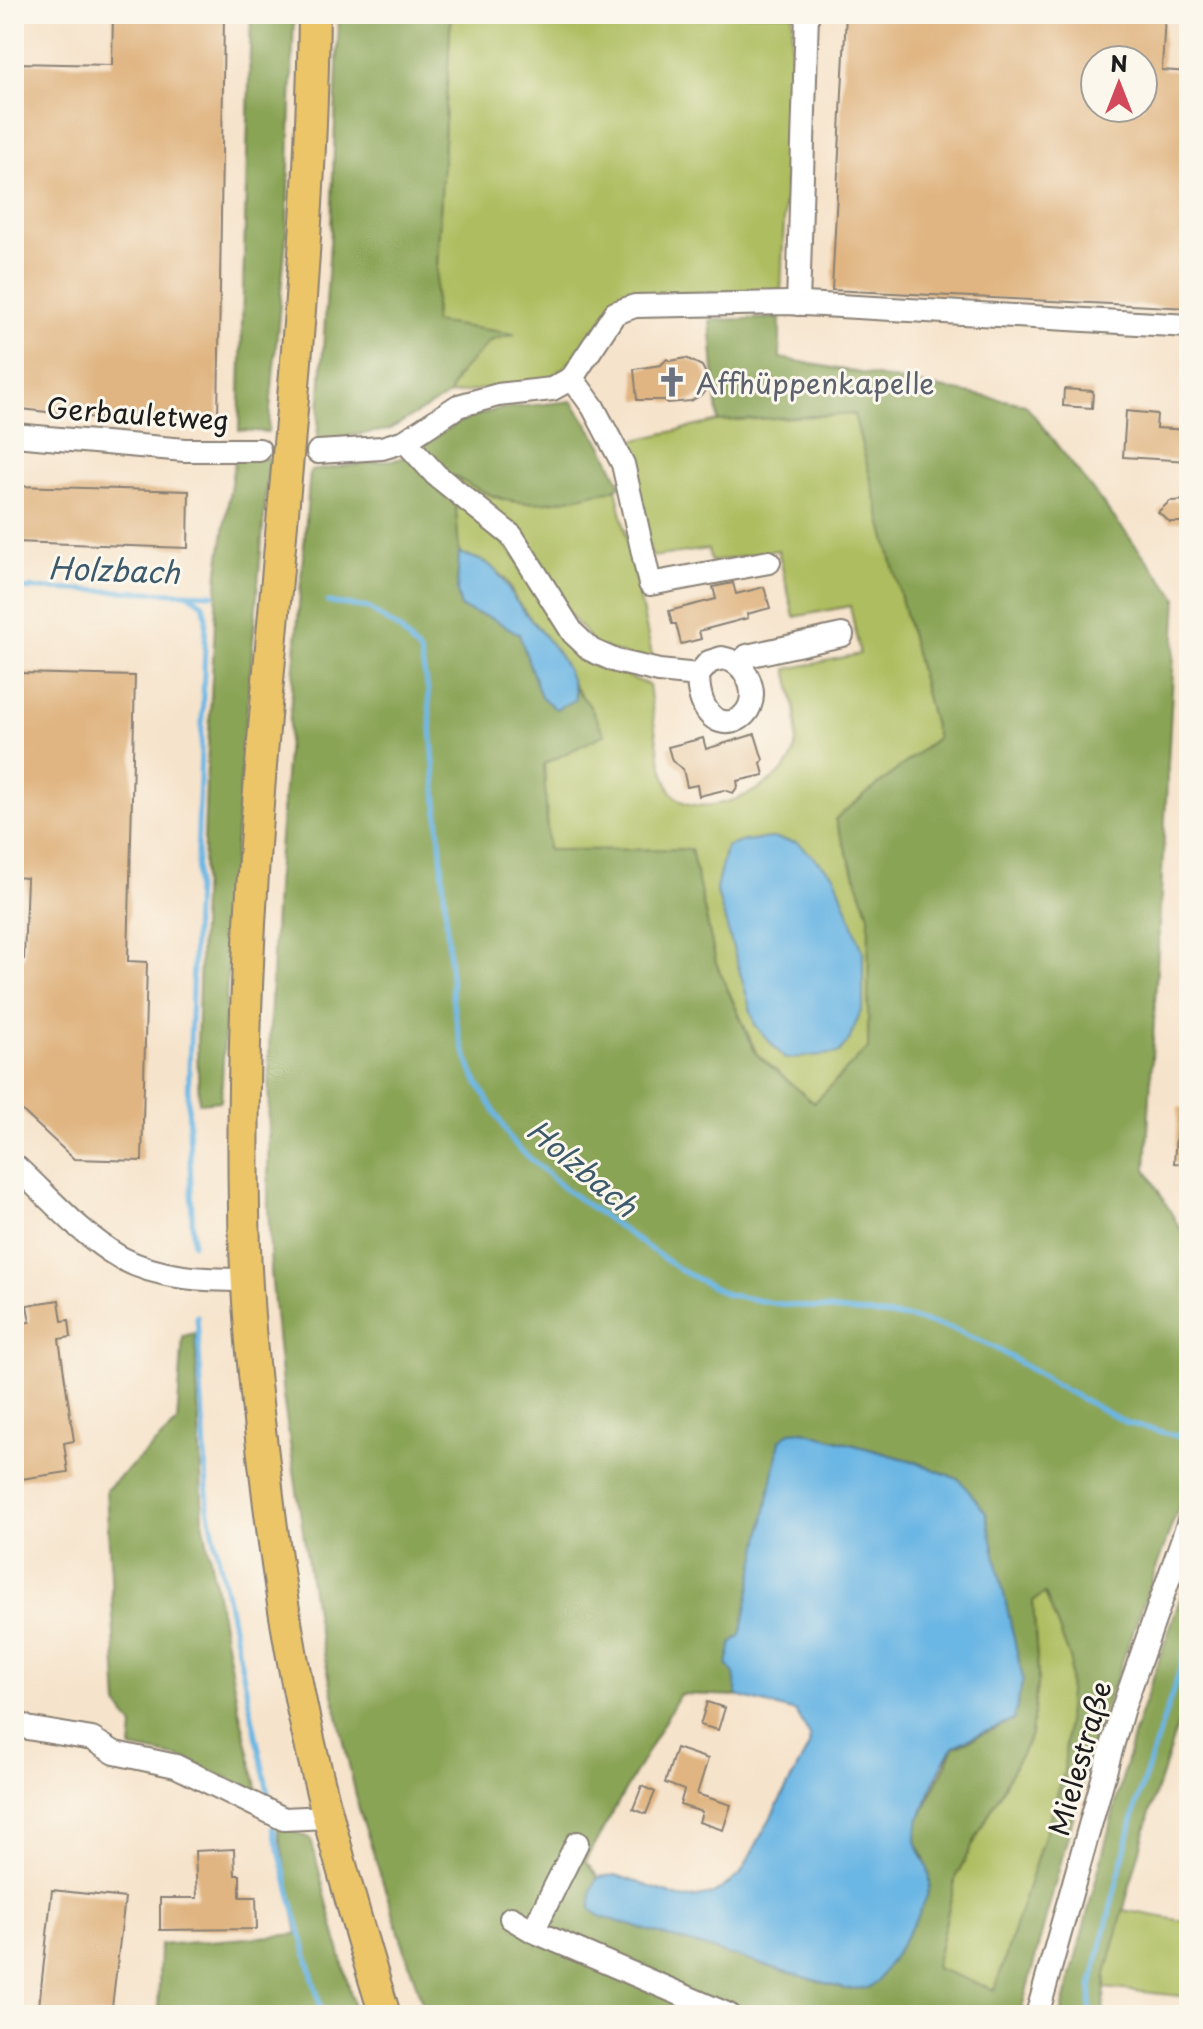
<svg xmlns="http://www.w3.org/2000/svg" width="1203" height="2029" viewBox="0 0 1203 2029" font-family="'Playpen Sans',sans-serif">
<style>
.green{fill:#adbd5f;stroke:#646c3e;stroke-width:2}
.forest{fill:#8aa456;stroke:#536039;stroke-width:2;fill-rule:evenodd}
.water{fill:#6bb6e4;stroke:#446980;stroke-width:2}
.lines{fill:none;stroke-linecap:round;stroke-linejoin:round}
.stream{stroke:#6bb6e4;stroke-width:5}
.building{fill:#e0b582;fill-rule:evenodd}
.minor-casing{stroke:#898074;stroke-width:26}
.major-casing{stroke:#898074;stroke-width:34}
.minor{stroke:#fff;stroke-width:22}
.major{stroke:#edc569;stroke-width:30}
.labels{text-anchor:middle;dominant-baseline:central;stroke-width:6;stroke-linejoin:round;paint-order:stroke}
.worship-label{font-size:28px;fill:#5b616d;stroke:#fbf7ec;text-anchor:start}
.street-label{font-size:28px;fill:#1c1c1c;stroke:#fbf7ec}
.water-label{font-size:30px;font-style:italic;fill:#3c5a6c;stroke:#fbf7ec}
</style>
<rect width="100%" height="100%" fill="#fbf7ec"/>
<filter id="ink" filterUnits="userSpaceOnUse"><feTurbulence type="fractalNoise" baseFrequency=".0125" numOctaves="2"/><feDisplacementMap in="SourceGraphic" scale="16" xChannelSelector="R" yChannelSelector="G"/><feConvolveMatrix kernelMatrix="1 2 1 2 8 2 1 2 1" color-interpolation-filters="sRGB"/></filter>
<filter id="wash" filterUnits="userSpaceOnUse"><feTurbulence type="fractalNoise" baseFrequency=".006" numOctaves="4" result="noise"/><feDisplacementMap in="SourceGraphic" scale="32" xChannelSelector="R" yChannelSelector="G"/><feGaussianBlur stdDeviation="1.8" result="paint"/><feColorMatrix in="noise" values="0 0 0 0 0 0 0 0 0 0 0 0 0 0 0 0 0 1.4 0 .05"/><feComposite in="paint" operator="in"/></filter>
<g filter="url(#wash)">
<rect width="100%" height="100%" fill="#f6e3cb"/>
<path class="green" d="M 451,14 L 793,14 L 781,290 L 633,296 L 566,366 L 550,378 L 449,395 C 457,375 473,349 493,340 C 499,337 506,336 512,335 L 434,323 Z
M 854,414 L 937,738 L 835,819 L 869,915 L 868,1049 L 814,1103 L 757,1054 L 716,963 L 691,850 L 548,850 L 544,764 L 604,734 L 589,705 L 575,688 L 557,652 L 516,600 L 506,580 L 486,562 L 459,553 L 455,498 L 482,517 L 607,668 L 649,685 C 653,712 658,765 670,789 C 690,829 782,788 793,755 C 802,727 793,697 787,669 L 860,654 L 850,606 L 794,617 L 778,550 L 711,562 L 708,549 L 652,557 L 622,443 L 718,421 Z
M 454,476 C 506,507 520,507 579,495 C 591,493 605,493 616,488 L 654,664 L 596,646 Z
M 1045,1593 L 1071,1661 L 1064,1773 L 995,1990 L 935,1969 L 956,1876 L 1031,1735 L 1038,1676 L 1033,1601 Z
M 1123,1910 L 1189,1922 L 1189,1997 L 1105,1988 L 1106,1974 Z"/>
<path class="forest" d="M 251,14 L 294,14 L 287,227 L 268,432 L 239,430 Z
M 339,14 L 451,14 L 434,322 L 515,334 L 491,340 L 456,377 L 449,395 L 388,430 L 317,441 L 331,228 Z
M 780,318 L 780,358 L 1025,404 L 1177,598 L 1146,1169 L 1189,1244 L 1189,1478 L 1093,1742 L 1020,2015 L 426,2015 L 359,1809 L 316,1619 L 283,1397 L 271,1272 L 268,1204 L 269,1048 L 276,887 L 310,471 L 399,459 L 466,418 L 499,409 L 572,401 L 603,447 L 621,485 L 610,491 C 597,492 586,496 573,498 C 525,509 496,501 454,476 L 459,553 L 457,591 L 461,608 L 491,618 L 519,634 L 541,697 L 575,700 L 575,688 L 589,705 L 605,734 L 544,764 L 548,850 L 691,849 L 716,963 L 756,1054 L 814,1103 L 868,1048 L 869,915 L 835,819 L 937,738 L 854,414 L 718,421 L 710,320 ZM 803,1431 L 916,1462 L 960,1480 L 1014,1720 L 954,1747 L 916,1826 L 916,1842 L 925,1859 L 845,1989 L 767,1965 L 592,1890 L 598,1877 L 585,1861 L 680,1694 L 737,1696 L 732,1643 L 741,1635 L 761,1544 ZM 1045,1593 L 1071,1661 L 1064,1773 L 995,1990 L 935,1968 L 956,1876 L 1031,1735 L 1038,1676 L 1033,1601 Z
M 235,457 L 269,458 L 232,883 L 221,1101 L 199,1103 L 197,1045 L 206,784 L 218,570 Z
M 195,1333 L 203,1520 L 237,1701 L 258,1791 L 180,1758 L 131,1748 L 133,1727 L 118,1705 L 106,1490 L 177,1423 L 183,1336 Z
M 1189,1572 L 1189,1688 L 1151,1809 L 1106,1974 L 1103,2015 L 1061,2015 L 1134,1733 Z
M 277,1824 L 311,1839 L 356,2015 L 158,2015 L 160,1945 L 298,1934 Z"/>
<path class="water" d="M 459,553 C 468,556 480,559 488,564 C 505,577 507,589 518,604 C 540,633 574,662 575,700 L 556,709 L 541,697 L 519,634 L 491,618 L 461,608 L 457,591 Z
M 772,838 L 798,843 L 835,876 L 863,952 L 863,1005 L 850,1039 L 839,1053 L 785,1059 L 755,1025 L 716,889 L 726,847 L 744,841 Z
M 803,1431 L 916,1462 L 960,1480 L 986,1513 L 1023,1679 L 1014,1720 C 1002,1726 960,1740 953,1748 C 942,1761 915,1823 916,1839 C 918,1854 932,1868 930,1885 C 925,1912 892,1957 877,1982 L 868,1988 L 845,1989 L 602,1917 L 590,1909 L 592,1890 L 598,1877 L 616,1875 L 685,1899 L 713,1894 L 740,1875 L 809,1746 L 810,1736 L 796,1712 L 737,1696 L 734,1674 L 727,1664 L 732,1643 L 741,1635 L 780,1440 L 790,1432 Z"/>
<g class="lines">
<path class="stream" d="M 14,588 L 213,594
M 187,593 L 203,604 L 206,617 L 188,1098 L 193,1244
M 328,602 L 368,608 L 400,630 L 420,653 L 428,690 L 453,1003 L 460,1039 L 473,1075 L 513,1143 L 562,1187 L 680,1270 L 726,1294 L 772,1303 L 910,1318 L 953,1329 L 997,1349 L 1061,1388 L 1127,1423 L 1189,1439
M 197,1316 L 208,1507 L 268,1792
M 273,1828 L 321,2009 L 314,2015
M 1090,2015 L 1091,1987 L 1136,1805 L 1189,1641"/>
</g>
<g id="blocks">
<path class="building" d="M 113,14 L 224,14 L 218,420 L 104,419 L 14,408 L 14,63 L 112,65 Z
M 846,14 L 1165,14 L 1162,70 L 1189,72 L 1189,308 L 832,290 ZM 1095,60 L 1143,60 L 1143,108 L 1095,108 Z
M 686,358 L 702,366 L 708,378 L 704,393 L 691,401 L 668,403 L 664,400 L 637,400 L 634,369 L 661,365 L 667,359 L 670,361 Z
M 1064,389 L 1093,391 L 1092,408 L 1063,406 Z
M 1126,411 L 1157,414 L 1156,428 L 1189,430 L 1189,461 L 1123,457 Z
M 15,486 L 189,491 L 188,548 L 14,542 Z
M 1189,500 L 1189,522 L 1170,522 L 1158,512 L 1170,501 Z
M 733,583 L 736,594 L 764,587 L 770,608 L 747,614 L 748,618 L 699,631 L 701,639 L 681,644 L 676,624 L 672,624 L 669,611 L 716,599 L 713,587 Z
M 19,673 L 135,676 L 128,961 L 147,962 L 142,1161 L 74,1159 L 14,1103 L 14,958 L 24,959 L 27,878 L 14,877 L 14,723 L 19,723 Z
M 755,734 L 763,760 L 761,763 L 764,775 L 737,781 L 738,786 L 733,793 L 724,790 L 699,796 L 697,785 L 687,787 L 683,769 L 672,761 L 668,747 L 703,738 L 706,749 Z
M 1178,1107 L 1189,1107 L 1189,1164 L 1174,1163 Z
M 59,1300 L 62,1321 L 69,1320 L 71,1337 L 59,1339 L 74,1441 L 64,1443 L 68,1472 L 14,1480 L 14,1324 L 30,1322 L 27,1305 Z
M 707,1702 L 725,1708 L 718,1730 L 700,1725 Z
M 676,1748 L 708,1759 L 697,1794 L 731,1805 L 723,1830 L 699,1822 L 702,1812 L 680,1805 L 684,1790 L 665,1783 Z
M 642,1786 L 655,1792 L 646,1814 L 633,1809 Z
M 234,1849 L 235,1875 L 240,1875 L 240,1897 L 256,1897 L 257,1929 L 160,1930 L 160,1898 L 197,1898 L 195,1851 Z
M 52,1890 L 125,1898 L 111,2015 L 38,2015 Z"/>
</g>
</g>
<g filter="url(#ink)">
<use href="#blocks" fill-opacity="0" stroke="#898074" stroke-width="2"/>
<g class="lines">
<g class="minor-casing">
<path id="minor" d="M 798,304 L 807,14
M 572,378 L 593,407 L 623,464 L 650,584 L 769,562
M 14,435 L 185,450 L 259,450
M 405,441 L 436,475 L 512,536 L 573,633 L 591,650 L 616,661 L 659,671 L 698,675
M 318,452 L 382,448 L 405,441 L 458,406 L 498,395 L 552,389 L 572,378 L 615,313 L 635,306 L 787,303 L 1189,326
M 722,658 C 734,660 741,665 747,676 C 771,723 699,751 698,675 L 709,662 Z
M 739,665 L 747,656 L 842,635
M 14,1165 C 48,1196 81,1235 121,1258 C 160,1279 205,1280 247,1280
M 14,1720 L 27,1728 L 92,1739 L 115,1753 L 176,1766 L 284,1819 L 327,1817
M 511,1918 L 533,1931 L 729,2015
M 533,1931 L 577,1843
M 1037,2015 L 1122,1711 L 1189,1521"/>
</g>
<g class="major-casing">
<path id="major" d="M 314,14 C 309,413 236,809 244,1208 C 245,1296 254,1384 265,1471 C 275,1559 288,1645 307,1731 C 329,1827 356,1921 385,2015"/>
</g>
<use href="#minor" class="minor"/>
<use href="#major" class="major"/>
</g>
</g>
<defs>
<g id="church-bare" transform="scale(2.4)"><path d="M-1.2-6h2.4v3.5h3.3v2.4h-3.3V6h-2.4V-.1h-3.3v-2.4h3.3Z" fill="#6b7280" stroke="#fbf7ec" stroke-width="2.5" paint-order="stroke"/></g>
</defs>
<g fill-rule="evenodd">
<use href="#church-bare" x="672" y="382"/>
</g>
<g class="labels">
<g class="worship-label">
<text x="696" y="382">Affhüppenkapelle</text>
</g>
<g class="street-label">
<text transform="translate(138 413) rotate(4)">Gerbauletweg</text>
<text transform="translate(1079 1758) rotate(-74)">Mielestraße</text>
</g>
<g class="water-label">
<text transform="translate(114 569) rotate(2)">Holzbach</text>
<text transform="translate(583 1167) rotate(40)">Holzbach</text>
</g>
</g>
<rect width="1203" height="2029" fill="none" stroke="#fbf7ec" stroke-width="48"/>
<g transform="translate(1119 84)"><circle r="38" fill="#fbf7ec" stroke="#a29f99" stroke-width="2"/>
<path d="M0-6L14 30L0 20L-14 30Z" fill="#d1495b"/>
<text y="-12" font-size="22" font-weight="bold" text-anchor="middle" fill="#1c1c1c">N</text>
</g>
</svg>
